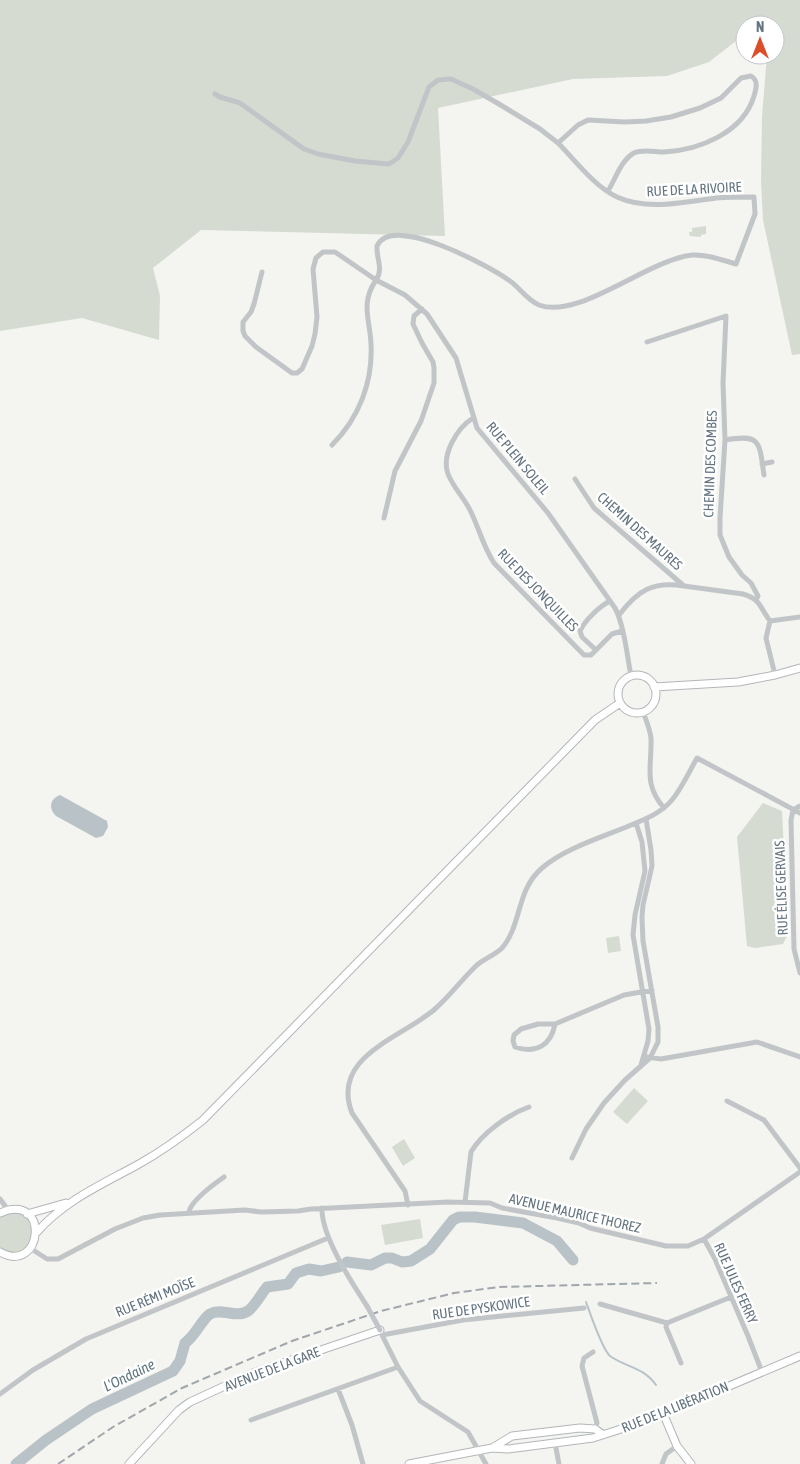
<svg xmlns="http://www.w3.org/2000/svg" width="800" height="1464" viewBox="0 0 800 1464" font-family="'Asap Condensed',sans-serif">
<style>
.green{fill:#d5dbd1}
.water{fill:#b9c3c7}
.lines{fill:none;stroke-linecap:round;stroke-linejoin:round}
.stream{stroke:#b9c3c7;stroke-width:2}
.river{stroke:#b9c3c7;stroke-width:11}
.secondary-casing{stroke:#b2b7ba;stroke-width:9}
.street{stroke:#c2c5c8;stroke-width:5}
.secondary{stroke:#fff;stroke-width:7}
.rail{stroke:#a0a6ab;stroke-width:2;stroke-dasharray:8 4;stroke-linecap:butt}
.street-bridge{stroke:#c2c5c8;stroke-width:5}
.labels{text-anchor:middle;dominant-baseline:central;stroke-width:5;stroke-linejoin:round;paint-order:stroke}
.street-label{font-size:14px;fill:#647480;stroke:#fff}
.water-label{font-size:15px;font-style:italic;fill:#60767d;stroke:#fff}
</style>
<rect width="100%" height="100%" fill="#f4f4f0"/>
<path class="green" d="M 0,0 L 800,0 L 800,354 L 792,355 L 763,220 L 761,181 L 762,117 L 767,55 L 775,55 L 775,25 L 745,25 L 745,34 L 709,62 L 667,76 L 573,79 L 438,108 L 445,236 L 201,230 L 153,268 L 160,296 L 159,340 L 82,318 L 0,331 Z
M 706,226 L 706,234 L 701,235 L 701,237 L 690,236 L 689,232 L 692,232 L 692,228 Z
M 763,803 L 782,811 L 788,934 L 783,944 L 755,948 L 747,946 L 737,837 Z
M 619,936 L 621,951 L 608,953 L 606,938 Z
M 634,1088 L 648,1101 L 627,1124 L 613,1112 Z
M 404,1139 L 415,1158 L 403,1166 L 392,1147 Z
M 13,1212 C 49,1217 29,1267 0,1248 L 0,1217 Z
M 420,1219 L 423,1238 L 385,1245 L 381,1225 Z"/>
<path class="water" d="M 60,795 L 107,821 L 108,827 L 103,836 L 96,838 L 56,816 C 48,808 50,799 60,795 Z"/>
<g class="lines">
<path class="stream" d="M 586,1302 C 590,1313 602,1349 610,1356 C 625,1367 644,1367 656,1385"/>
<path class="river" d="M 347,1262 L 371,1265 L 385,1258 L 392,1258 L 402,1262 L 411,1261 L 430,1249 L 453,1220 L 459,1217 L 475,1217 L 523,1223 L 557,1241 L 573,1260
M 16,1464 L 46,1440 L 92,1409 L 173,1371 L 180,1361 L 185,1343 C 196,1335 202,1319 210,1314 C 222,1307 235,1319 248,1311 C 255,1306 261,1294 267,1287 L 288,1284 L 296,1273 L 309,1269 L 321,1271 L 339,1267"/>
<g class="secondary-casing">
<path id="secondary" d="M618 694a19 19 0 1 1 38 0a19 19 0 1 1-38 0Z
M 654,687 L 738,682 L 775,675 L 800,668
M 0,1213 C 51,1191 43,1276 0,1252
M 27,1214 L 66,1203
M 37,1232 C 65,1200 103,1184 139,1164 C 162,1151 183,1136 203,1120 L 595,720 L 620,703
M 663,1413 L 677,1446 L 691,1464
M 492,1448 L 512,1436 L 580,1428 L 595,1429 L 602,1434
M 129,1464 L 179,1410 L 190,1402 L 253,1373 L 380,1330
M 409,1464 L 492,1448 L 508,1449 L 593,1438 L 649,1420 L 800,1356"/>
</g>
<path class="street" d="M 215,94 L 220,97 L 240,103 L 304,149 L 318,154 L 355,161 L 389,164 L 398,158 L 408,142 L 429,87 L 438,80 L 451,79 L 473,89 L 499,104 L 540,129 L 558,143
M 608,191 C 615,180 621,160 634,153 C 642,149 655,152 664,152 C 699,150 743,133 754,96 C 756,89 759,81 751,76 L 741,78 L 721,98 L 700,108 L 671,117 L 646,121 L 625,122 L 588,120 L 578,125 L 558,143 C 576,161 594,186 617,197 C 648,211 684,202 716,198 C 729,197 741,197 754,197 L 755,214 L 736,264 C 722,260 707,254 692,255 C 647,260 579,320 539,305 C 527,300 520,288 510,281 C 489,266 392,213 377,246 C 376,259 384,268 376,280 L 405,295 L 427,314 L 456,358 L 477,428 L 548,513 L 615,608 C 624,625 627,655 631,676
M 262,272 L 254,304 L 251,312 L 243,322 L 243,331 L 245,336 L 256,347 L 292,373 L 297,373 L 302,369 L 312,346 L 315,334 L 317,317 L 313,269 L 316,258 L 323,252 L 335,252 L 376,280 C 360,304 370,319 371,344 C 373,382 359,418 332,445
M 647,342 L 726,316 L 723,383 L 725,440 L 720,518 L 720,535 L 729,557 L 742,575 L 751,583 L 758,596 L 756,600
M 473,418 C 457,428 441,455 448,474 C 453,487 464,498 470,510 C 479,528 483,546 494,563 L 584,655 L 591,655 L 612,634 L 622,631
M 725,440 C 761,434 759,441 764,475
M 762,464 L 772,462
M 575,479 L 594,508 L 684,586 L 743,594 C 761,599 760,608 770,621 L 766,638 L 775,675
M 384,518 L 395,471 L 421,421 L 434,383 L 434,368 L 433,362 L 422,343 L 413,324 L 414,316 L 422,309
M 619,615 C 638,590 653,581 684,586
M 770,621 L 800,617
M 596,650 L 582,637 L 580,631 C 585,620 600,606 610,601
M 643,712 C 646,720 650,729 651,738 C 652,767 643,784 664,808
M 800,806 L 793,810 L 791,820 L 794,949 L 800,973
M 636,823 L 642,842 L 645,871 L 635,915 L 633,935 L 649,1029 L 648,1041 L 641,1065
M 555,1024 C 551,1046 535,1054 515,1047 L 513,1041 L 514,1035 L 521,1029 L 538,1024 L 555,1024 L 624,995 L 652,990
M 647,1057 L 661,1059 L 757,1042 L 800,1057
M 727,1101 L 764,1120 L 800,1168
M 572,1158 L 586,1129 L 604,1103 L 625,1080 L 650,1058 L 658,1042 L 658,1027 L 643,941 L 642,917 L 643,905 L 652,866 L 651,850 L 646,819
M 0,1199 L 8,1210
M 465,1202 L 471,1152 C 482,1133 509,1114 529,1107
M 408,1205 L 405,1191 L 352,1113 C 330,1056 402,1038 435,1009 C 450,996 462,979 477,965 C 484,959 495,955 502,948 C 522,925 516,890 542,868 C 565,848 603,837 631,825 C 646,819 661,813 672,800 C 682,788 689,772 697,758 L 800,813
M 322,1208 C 321,1236 352,1283 367,1306
M 189,1212 C 191,1200 214,1184 224,1177
M 704,1239 L 715,1259 L 748,1336 L 762,1372
M 30,1248 L 47,1259 L 58,1259 L 115,1229 L 143,1218 L 160,1215 L 245,1210 L 261,1212 L 298,1211 L 311,1209 L 448,1202 L 490,1203 L 502,1208 L 557,1218 L 579,1223 L 590,1228 L 666,1246 L 688,1246 L 704,1239 L 800,1172
M 600,1304 L 667,1323 L 731,1297
M 667,1323 L 666,1327 L 681,1363
M 381,1333 L 398,1367 L 420,1401 L 468,1432 L 486,1464
M 382,1335 L 463,1320 L 584,1308
M 593,1352 L 584,1358 L 582,1366 L 597,1423 L 595,1429
M 338,1389 L 352,1425 L 363,1464
M 0,1394 L 33,1370 L 86,1339 L 328,1238
M 251,1420 L 398,1367
M 555,1443 L 559,1464
M 662,1464 L 666,1454 L 677,1446"/>
<use href="#secondary" class="secondary"/>
<path class="rail" d="M 58,1464 L 113,1427 L 182,1388 L 292,1341 L 381,1311 L 454,1293 L 499,1287 L 657,1283"/>
<path class="street-bridge" d="M 367,1306 L 380,1330"/>
</g>
<g class="labels">
<g class="street-label">
<text transform="translate(694 189) rotate(-3)">RUE DE LA RIVOIRE</text>
<text transform="translate(518 458) rotate(50)">RUE PLEIN SOLEIL</text>
<text transform="translate(710 464) rotate(-88)">CHEMIN DES COMBES</text>
<text transform="translate(640 531) rotate(42)">CHEMIN DES MAURES</text>
<text transform="translate(538 590) rotate(46)">RUE DES JONQUILLES</text>
<text transform="translate(781 888) rotate(-92)">RUE ÉLISE GERVAIS</text>
<text transform="translate(575 1213) rotate(13)">AVENUE MAURICE THOREZ</text>
<text transform="translate(736 1283) rotate(66)">RUE JULES FERRY</text>
<text transform="translate(155 1297) rotate(-22)">RUE RÉMI MOÏSE</text>
<text transform="translate(481 1308) rotate(-8)">RUE DE PYSKOWICE</text>
<text transform="translate(272 1369) rotate(-21)">AVENUE DE LA GARE</text>
<text transform="translate(675 1407) rotate(-22)">RUE DE LA LIBÉRATION</text>
</g>
<g class="water-label">
<text transform="translate(129 1375) rotate(-26)">L'Ondaine</text>
</g>
</g>
<g transform="translate(760 40)"><circle r="24" fill="#ffffff" stroke="#c1c7cc"/>
<path d="M0-4L9 19L0 12L-9 19Z" fill="#da4f2a"/>
<text y="-8" font-size="14" font-weight="bold" text-anchor="middle" fill="#647480">N</text>
</g>
</svg>
